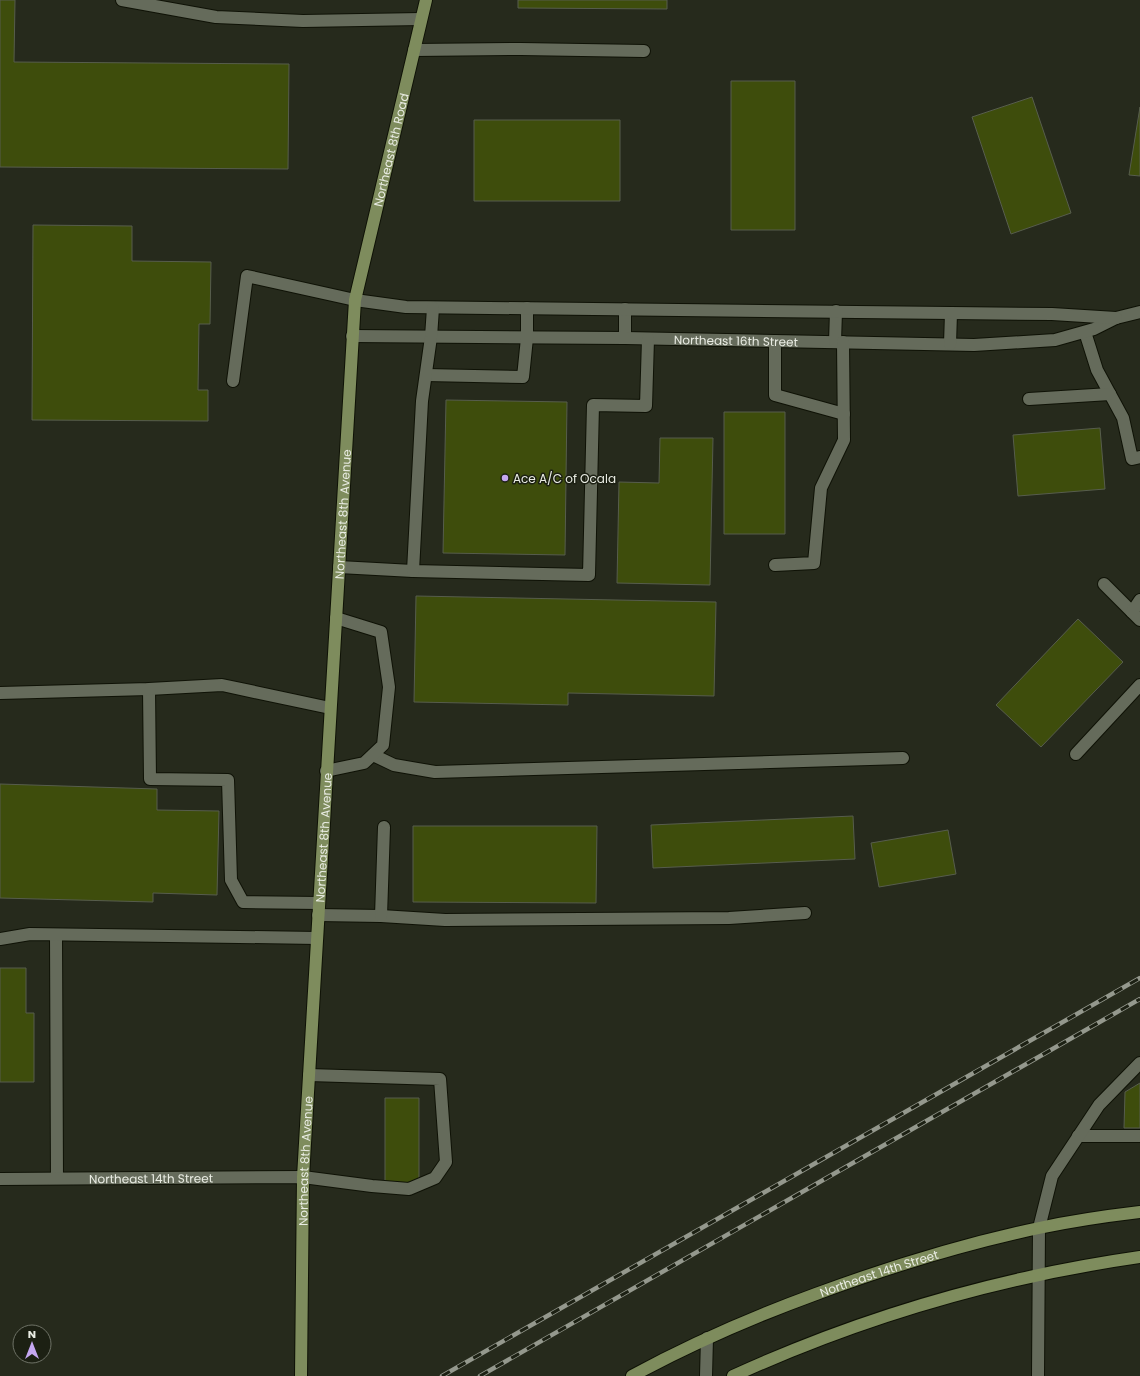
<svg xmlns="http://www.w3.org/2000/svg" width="1140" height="1376" viewBox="0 0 1140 1376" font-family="Poppins,sans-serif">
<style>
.building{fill:#3e4d0c;stroke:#575d4d}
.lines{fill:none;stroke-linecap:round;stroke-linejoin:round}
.minor-casing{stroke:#0f1206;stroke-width:14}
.major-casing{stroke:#0f1206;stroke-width:14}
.minor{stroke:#656b5b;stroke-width:12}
.major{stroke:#7e8c5d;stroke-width:12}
.rail-casing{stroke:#94988d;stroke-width:4.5}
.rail{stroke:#1c2013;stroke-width:3;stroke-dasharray:9;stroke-linecap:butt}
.poi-dot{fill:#c5a7f1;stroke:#1c2013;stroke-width:1.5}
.labels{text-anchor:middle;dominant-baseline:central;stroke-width:3;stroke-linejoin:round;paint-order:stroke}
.street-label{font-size:12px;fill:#e9ece3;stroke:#1c2013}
.poi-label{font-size:12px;fill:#e9ece3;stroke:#1c2013;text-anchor:start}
</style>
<rect width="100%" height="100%" fill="#262a1c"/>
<path class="building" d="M 0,0 L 15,0 L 14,62 L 289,64 L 288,169 L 0,167 Z
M 518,0 L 667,0 L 667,9 L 518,8 Z
M 731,81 L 795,81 L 795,230 L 731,230 Z
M 1032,97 L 1071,213 L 1011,234 L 972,117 Z
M 1140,107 L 1140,176 L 1129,175 Z
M 474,120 L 620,120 L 620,201 L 474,201 Z
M 33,225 L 132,226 L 132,261 L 211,262 L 210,324 L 199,324 L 198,390 L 208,390 L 208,421 L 32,420 Z
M 446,400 L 567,402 L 565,555 L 443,553 Z
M 724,412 L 785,412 L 785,534 L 724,534 Z
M 1100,428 L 1105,489 L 1018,496 L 1013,435 Z
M 660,438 L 713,438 L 710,585 L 617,583 L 619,482 L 659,483 Z
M 416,596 L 716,602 L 714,696 L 568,693 L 568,705 L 414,702 Z
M 1078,619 L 1123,662 L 1041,747 L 996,705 Z
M 0,784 L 157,789 L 157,810 L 219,811 L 217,895 L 153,893 L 153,902 L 0,898 Z
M 853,816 L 855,859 L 653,868 L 651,825 Z
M 413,826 L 597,826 L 596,903 L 413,902 Z
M 948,830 L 956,874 L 879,887 L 871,843 Z
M 0,968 L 26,968 L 26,1013 L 34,1013 L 34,1082 L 0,1082 Z
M 1140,1083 L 1140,1128 L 1124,1128 L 1125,1092 Z
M 385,1098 L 419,1098 L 419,1184 L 385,1184 Z"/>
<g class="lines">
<g class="minor-casing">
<g id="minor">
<path d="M 122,0 L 216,17 L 303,21 L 421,19"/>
<path d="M 414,50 L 521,49 L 644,51"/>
<path d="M 625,309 L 625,338"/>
<path d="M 1085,332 L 1097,370 L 1123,418 L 1132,459 L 1140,457"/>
<path id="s1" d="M 352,336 L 625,338 L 974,345 L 1055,340 L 1094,329 L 1116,318 L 1140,312"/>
<path d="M 775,341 L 775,395 L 844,414"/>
<path d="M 835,342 L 836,311"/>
<path d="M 950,344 L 951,313"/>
<path d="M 426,375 L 523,377 L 527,338 L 527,308"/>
<path d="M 233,381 L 247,276 L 355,300 L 406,307 L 951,313 L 1052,314 L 1116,318"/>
<path d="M 1029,399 L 1110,394"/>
<path d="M 775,565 L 814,563 L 821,488 L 844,440 L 843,342"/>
<path d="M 339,567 L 413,571 L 589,575 L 593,405 L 646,406 L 648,339"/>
<path d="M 413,571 L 422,401 L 431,337 L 433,308"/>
<path d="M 1104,584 L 1132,612"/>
<path d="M 1140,600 L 1132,612 L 1140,620"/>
<path d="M 149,689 L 150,779 L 228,780 L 231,880 L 243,902 L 319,903"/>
<path d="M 0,693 L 149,689 L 222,685 L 330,708"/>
<path d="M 1076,754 L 1140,685"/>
<path d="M 373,755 L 394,765 L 435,772 L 903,758"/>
<path d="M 326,771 L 364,763 L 383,745 L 389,687 L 381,632 L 336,618"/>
<path d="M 318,915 L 381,916 L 445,920 L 729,918 L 805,913"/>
<path d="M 381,916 L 384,827"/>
<path d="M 56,935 L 57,1178"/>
<path d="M 0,939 L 30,934 L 317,938"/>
<path d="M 1078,1136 L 1140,1136"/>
<path id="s2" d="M 0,1179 L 303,1177 L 372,1186 L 409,1189 L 435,1178 L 446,1162 L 440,1079 L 309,1075"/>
<path d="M 706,1376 L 707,1338"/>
<path d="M 1038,1376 L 1039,1228 L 1052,1176 L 1099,1105 L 1140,1063"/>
</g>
</g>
<g class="major-casing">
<g id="major">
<path id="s3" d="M 301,1376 L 303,1177 L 355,300 L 426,0"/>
<path id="s4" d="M 632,1376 C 691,1344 753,1317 816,1294 C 889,1267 963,1244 1039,1228 C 1072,1221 1106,1216 1140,1212"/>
<path d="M 733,1376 C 862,1317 1000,1277 1140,1257"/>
</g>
</g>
<use href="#minor" class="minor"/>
<use href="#major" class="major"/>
<g class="rail-casing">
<path id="rail" d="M 442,1376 L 1140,978
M 480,1376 L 1140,999"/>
</g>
<use href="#rail" class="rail"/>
</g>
<circle class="poi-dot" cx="505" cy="478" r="4"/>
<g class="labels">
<g class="street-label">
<text stroke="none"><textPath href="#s3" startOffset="1232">Northeast 8th Road</textPath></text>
<text stroke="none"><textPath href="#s1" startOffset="384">Northeast 16th Street</textPath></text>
<text stroke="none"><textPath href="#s3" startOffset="863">Northeast 8th Avenue</textPath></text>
<text stroke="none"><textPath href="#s3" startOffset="539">Northeast 8th Avenue</textPath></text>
<text stroke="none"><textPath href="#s3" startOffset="215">Northeast 8th Avenue</textPath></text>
<text stroke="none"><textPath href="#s2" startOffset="151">Northeast 14th Street</textPath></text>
<text stroke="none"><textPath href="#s4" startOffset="268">Northeast 14th Street</textPath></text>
</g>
<g class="poi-label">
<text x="513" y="478">Ace A/C of Ocala</text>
</g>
</g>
<g transform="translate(32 1344)"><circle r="19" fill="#1c2013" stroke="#6e7266"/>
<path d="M0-3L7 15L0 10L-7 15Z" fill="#c5a7f1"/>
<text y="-6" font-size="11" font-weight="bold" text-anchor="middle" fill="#e9ece3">N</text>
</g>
</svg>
